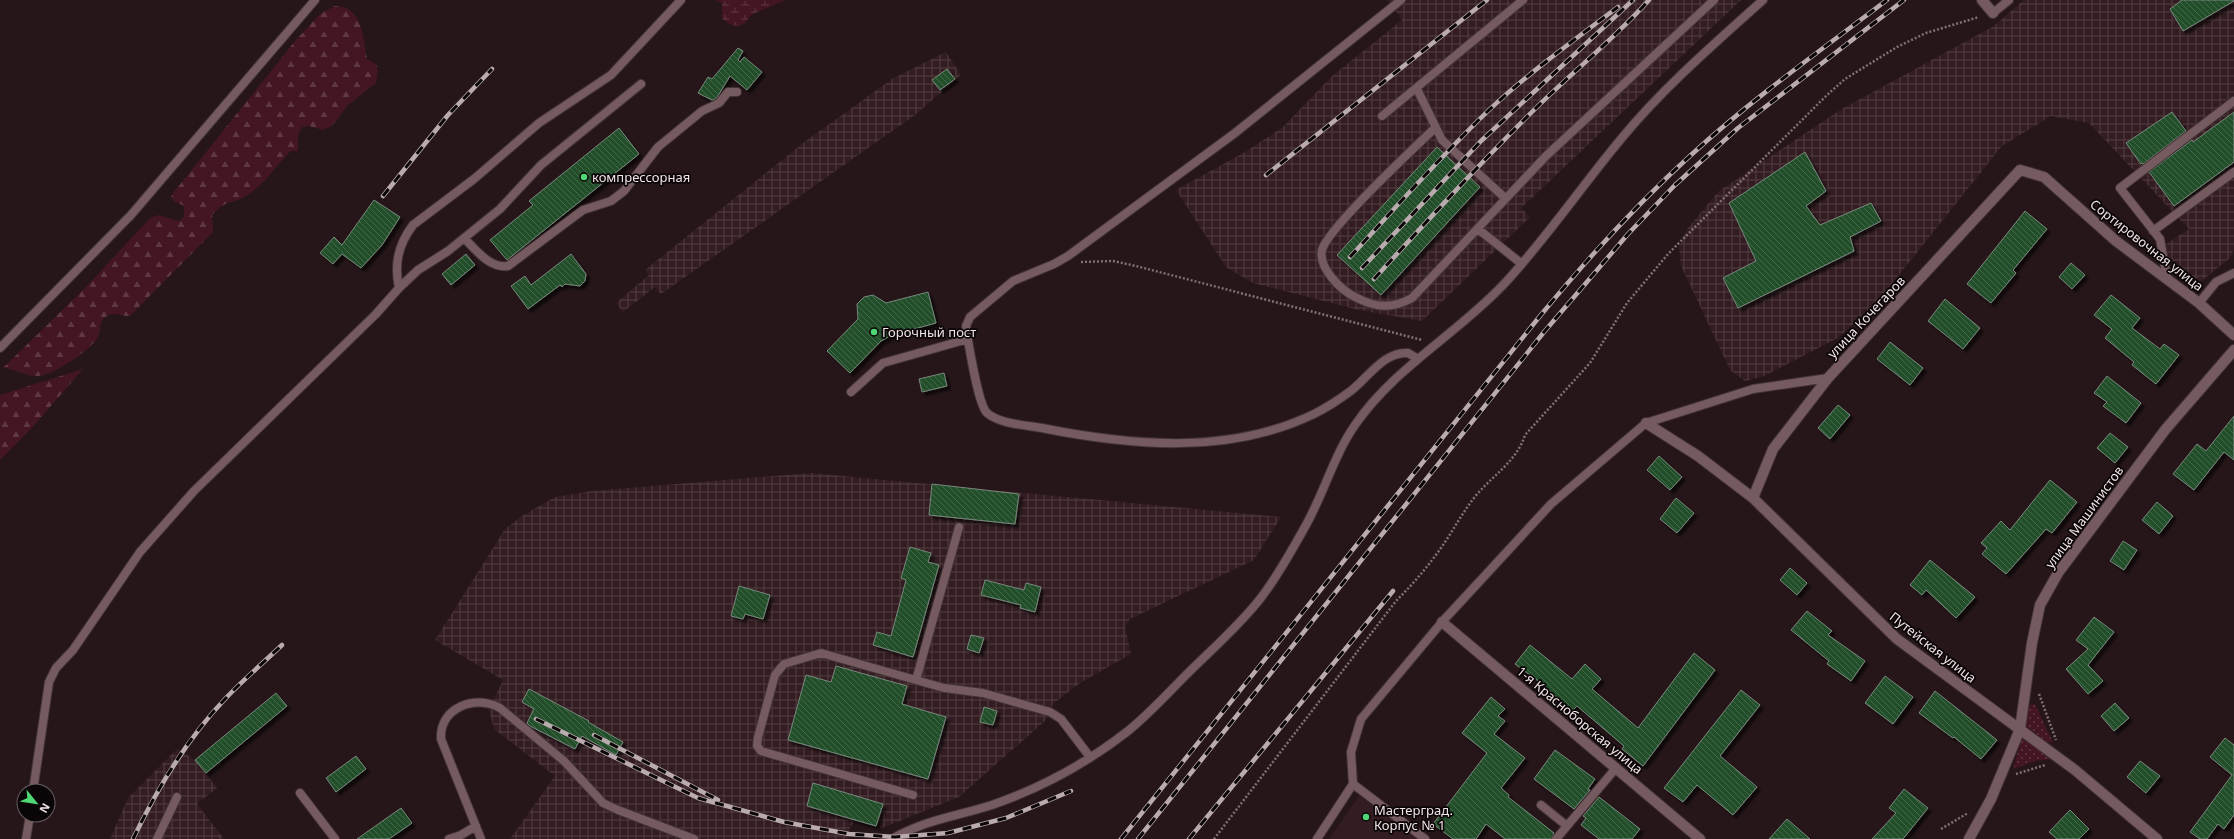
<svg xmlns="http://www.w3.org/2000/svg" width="2234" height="839" viewBox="0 0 2234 839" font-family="'Noto Sans',sans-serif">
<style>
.built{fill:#341d22}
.industrial{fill:url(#industrial-grid)}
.forest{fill:url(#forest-firs)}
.wetland{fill:url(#wetland-marsh)}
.park{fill:url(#park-dots)}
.building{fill:url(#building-back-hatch);stroke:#78887b;filter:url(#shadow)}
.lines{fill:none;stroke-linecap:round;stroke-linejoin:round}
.service-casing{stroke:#433336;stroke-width:10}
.minor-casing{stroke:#433336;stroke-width:12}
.path{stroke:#807174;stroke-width:2.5;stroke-dasharray:2 2;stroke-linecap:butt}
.service{stroke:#755b60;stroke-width:8}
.minor{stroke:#755b60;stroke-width:10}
.rail-casing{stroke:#b9abae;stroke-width:4.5}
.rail{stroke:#0a0506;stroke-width:3;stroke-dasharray:9;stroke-linecap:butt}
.poi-dot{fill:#4fd675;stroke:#0a0506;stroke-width:1.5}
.labels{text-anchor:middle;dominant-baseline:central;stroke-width:3.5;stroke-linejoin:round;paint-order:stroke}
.poi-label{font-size:13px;fill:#f2e5e7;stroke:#0a0506;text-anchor:start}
.street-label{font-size:13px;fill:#f2e5e7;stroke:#0a0506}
</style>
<defs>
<pattern id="industrial-grid" width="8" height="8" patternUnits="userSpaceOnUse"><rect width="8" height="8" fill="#341d22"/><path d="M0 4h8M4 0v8" fill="none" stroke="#523e42"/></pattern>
<pattern id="forest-firs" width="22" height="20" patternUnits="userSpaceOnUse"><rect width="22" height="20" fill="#431622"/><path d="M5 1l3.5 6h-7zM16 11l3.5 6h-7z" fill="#5f3842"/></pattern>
<pattern id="wetland-marsh" width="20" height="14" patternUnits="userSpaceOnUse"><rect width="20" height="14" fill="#431622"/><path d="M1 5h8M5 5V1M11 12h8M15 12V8" fill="none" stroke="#5f3842"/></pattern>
<pattern id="park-dots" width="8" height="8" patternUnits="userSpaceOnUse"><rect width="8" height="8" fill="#431622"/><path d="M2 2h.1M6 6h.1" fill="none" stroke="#5f3842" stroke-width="1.8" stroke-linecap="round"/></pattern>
<pattern id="building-back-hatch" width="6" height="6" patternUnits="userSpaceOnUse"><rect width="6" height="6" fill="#214f2c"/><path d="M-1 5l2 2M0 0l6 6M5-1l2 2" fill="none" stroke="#42684b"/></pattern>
<filter id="shadow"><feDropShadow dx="3.5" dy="3.5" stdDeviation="1" flood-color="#0009"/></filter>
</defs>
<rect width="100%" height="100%" fill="#261619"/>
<path class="built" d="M 1359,796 L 1417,839 L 1329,839 Z"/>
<path class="industrial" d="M 1388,0 L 1741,0 L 1521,208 L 1530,217 L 1422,321 L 1359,310 L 1253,283 L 1226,267 L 1176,190 L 1245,152 L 1283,127 L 1331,77 L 1402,20 Z
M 2024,0 L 2234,0 L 2234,249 L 2230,258 L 2200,282 L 2159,249 L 2189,229 L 2089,123 L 2051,116 L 2002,146 L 1879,300 L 1838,338 L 1764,376 L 1745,381 L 1730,370 L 1681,266 L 1679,247 L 1687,229 L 1719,191 L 1840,110 L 1994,26 Z
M 946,52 L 961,75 L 915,115 L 661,294 L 655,287 L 623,312 L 616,303 L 649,275 L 645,270 L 807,140 L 892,79 Z
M 811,473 L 1281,517 L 1254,560 L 1130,619 L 1125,626 L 1131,654 L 1080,683 L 1053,704 L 1045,721 L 959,797 L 882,828 L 856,821 L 850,827 L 848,839 L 510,839 L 555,776 L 494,729 L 489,710 L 503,680 L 435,640 L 505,529 L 522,516 L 555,497 L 592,491 Z
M 177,749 L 195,760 L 217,788 L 197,804 L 224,839 L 110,839 L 128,798 Z"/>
<path class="forest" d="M 335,6 C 363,6 363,38 367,59 L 376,64 L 378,70 L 376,83 L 348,105 L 332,126 L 323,130 L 309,126 L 302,127 L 298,135 L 298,151 L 291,151 C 276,165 267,182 249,194 C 233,205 227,198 212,215 L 213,232 L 130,316 C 122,317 114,311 107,316 C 97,322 102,330 98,337 C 91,350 53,375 39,376 C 27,377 15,369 3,368 L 86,287 L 150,218 L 158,215 L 179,221 L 184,217 L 184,206 L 174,201 L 171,197 L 174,192 L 295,41 L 320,14 Z
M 83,369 L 30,430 L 0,460 L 0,395 Z"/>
<path class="wetland" d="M 716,0 L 785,0 L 751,15 L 745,23 L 738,26 L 731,25 L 722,19 L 722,3 Z"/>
<path class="park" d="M 2035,704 L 2053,743 L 2046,742 L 2026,726 L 2029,705 Z
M 2022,738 L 2053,759 L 2035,761 L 2013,769 Z"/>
<path class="building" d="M 2182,0 L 2234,0 L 2234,1 L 2183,31 L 2170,9 Z
M 738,48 L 743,51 L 738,60 L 740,62 L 744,57 L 762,72 L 747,90 L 730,76 L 716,99 L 712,100 L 698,93 L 708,77 L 712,79 Z
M 947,69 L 955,79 L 940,90 L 932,80 Z
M 2172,112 L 2186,131 L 2143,164 L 2140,163 L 2126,143 Z
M 2234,112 L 2234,162 L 2174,206 L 2149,172 L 2192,140 L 2193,142 Z
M 619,128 L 639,154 L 507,260 L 490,240 L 533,205 L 529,201 Z
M 1437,147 L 1480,187 L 1381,295 L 1337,255 Z
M 1805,152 L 1826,191 L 1806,206 L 1820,225 L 1871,203 L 1881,221 L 1850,237 L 1854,251 L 1738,308 L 1723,278 L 1756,261 L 1729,203 Z
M 374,200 L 400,217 L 382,245 L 361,268 L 342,254 L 333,264 L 320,253 L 334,237 L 342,245 Z
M 2025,211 L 2047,229 L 2013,270 L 2016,273 L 1991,303 L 1967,284 Z
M 466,254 L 475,265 L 451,285 L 442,274 Z
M 571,254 L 586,274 L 585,281 L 580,286 L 565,284 L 562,287 L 560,285 L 528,309 L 511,286 L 525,276 L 531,285 Z
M 2071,263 L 2085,275 L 2072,289 L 2059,277 Z
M 928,292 L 936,323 L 892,335 L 881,341 L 850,373 L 827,351 L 858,319 L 857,304 L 864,297 L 873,295 L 886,303 Z
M 2111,295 L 2140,318 L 2132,328 L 2160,349 L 2164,344 L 2179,355 L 2156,384 L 2132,365 L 2134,362 L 2105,338 L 2112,329 L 2094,315 Z
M 1945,299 L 1980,328 L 1963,349 L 1928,321 Z
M 1890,342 L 1923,368 L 1910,385 L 1877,359 Z
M 944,373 L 947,386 L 922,392 L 919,379 Z
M 2107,376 L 2141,403 L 2126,423 L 2103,406 L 2107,402 L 2094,393 Z
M 1838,405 L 1850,415 L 1830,439 L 1818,428 Z
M 2234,416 L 2234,460 L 2224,452 L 2194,490 L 2173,474 L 2197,444 L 2206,451 Z
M 2110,433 L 2128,447 L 2115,463 L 2097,448 Z
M 1659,456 L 1682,477 L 1670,490 L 1647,470 Z
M 2050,480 L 2077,502 L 2052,533 L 2046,529 L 2006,574 L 1982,554 L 1987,548 L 1981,543 L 2001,521 L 2010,530 Z
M 932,484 L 1019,494 L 1015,524 L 929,515 Z
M 1676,498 L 1694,513 L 1677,533 L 1660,519 Z
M 2157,502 L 2173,516 L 2159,534 L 2142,520 Z
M 2123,541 L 2137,550 L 2124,570 L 2110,561 Z
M 910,547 L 931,553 L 928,562 L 939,565 L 913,657 L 873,645 L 877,632 L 891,636 L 906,580 L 901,578 Z
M 1930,560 L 1975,597 L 1956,618 L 1926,590 L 1922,595 L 1910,585 Z
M 1790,568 L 1807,583 L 1797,595 L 1780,580 Z
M 985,580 L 1024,590 L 1026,583 L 1041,587 L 1035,612 L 1020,608 L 1021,605 L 981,595 Z
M 739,586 L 770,595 L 763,619 L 745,614 L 743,619 L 731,616 Z
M 1807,611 L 1832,631 L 1828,635 L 1865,661 L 1851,681 L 1827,664 L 1829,661 L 1791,630 Z
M 2094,617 L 2114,632 L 2088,665 L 2103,681 L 2088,694 L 2066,669 L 2088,649 L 2076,640 Z
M 971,635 L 984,638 L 979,653 L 967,649 Z
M 1530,645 L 1572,679 L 1585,664 L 1601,679 L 1592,689 L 1638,728 L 1694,653 L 1715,670 L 1643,766 L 1622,749 L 1624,746 L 1577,706 L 1572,711 L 1541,683 L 1515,664 Z
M 836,666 L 907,686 L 902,704 L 946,717 L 928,779 L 788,740 L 806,675 L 831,682 Z
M 1885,676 L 1913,697 L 1893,724 L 1865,703 Z
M 529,689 L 589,721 L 588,722 L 623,742 L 616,755 L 582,736 L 575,749 L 530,726 L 527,723 L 534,709 L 522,702 Z
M 1741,690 L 1760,705 L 1720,756 L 1757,787 L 1733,815 L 1697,785 L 1683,802 L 1664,788 Z
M 1935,691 L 1997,740 L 1981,759 L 1954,737 L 1953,738 L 1919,713 Z
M 276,693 L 287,706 L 206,773 L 195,760 Z
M 1491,697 L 1505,709 L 1498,716 L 1505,721 L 1494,734 L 1525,758 L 1501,788 L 1509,795 L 1508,797 L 1554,833 L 1551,839 L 1505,839 L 1486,824 L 1476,839 L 1453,839 L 1433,824 L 1487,753 L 1462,733 Z
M 2115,703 L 2129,718 L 2114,731 L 2101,716 Z
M 984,707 L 997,711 L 993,725 L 980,722 Z
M 2225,738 L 2234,745 L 2234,815 L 2224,829 L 2218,824 L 2207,839 L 2200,839 L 2190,832 L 2232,775 L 2210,757 Z
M 1555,750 L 1595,779 L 1588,789 L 1590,790 L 1574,809 L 1534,779 Z
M 356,756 L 366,769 L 336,792 L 326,778 Z
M 2140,761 L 2160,776 L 2146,793 L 2127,777 Z
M 813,783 L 883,804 L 876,826 L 807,806 Z
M 1904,789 L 1928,808 L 1903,839 L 1872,839 L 1896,813 L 1889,808 Z
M 1599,797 L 1640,829 L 1632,839 L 1599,839 L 1581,825 L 1586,818 L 1583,816 Z
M 401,808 L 412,823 L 389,839 L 357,839 Z
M 2070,810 L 2089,829 L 2079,839 L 2057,839 L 2049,832 Z
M 1787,819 L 1810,839 L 1769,839 Z"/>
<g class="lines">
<g class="service-casing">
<path id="service" d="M 1401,0 L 1235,133 L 1068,256 L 1054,264 L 1013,281 L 970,317 L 966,326 L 967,335 C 970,350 978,404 987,413 C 1000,424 1025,425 1042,428 C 1132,446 1229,455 1314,414 C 1328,407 1340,399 1352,390 C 1368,377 1385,351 1408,353 L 1418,359
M 1993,13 L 2009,0
M 1417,89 L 1442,140 L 1505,198
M 1382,116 L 1523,0
M 1435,128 C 1414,148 1327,229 1322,250 C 1318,268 1341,290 1355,297 C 1376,308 1392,309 1412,298 L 1546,156 L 1714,0
M 1478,229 L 1522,264
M 2153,231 L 2234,172
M 464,238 C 476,250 490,269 508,266 L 583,210 L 611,201 L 624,191 L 658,147 L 702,111 L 719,103 L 728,92 L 737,92
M 2167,278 L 2160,239 L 2120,188 L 2234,101
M 399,288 L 418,270 L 448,251 L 500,209 L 541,165 L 641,84
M 2199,303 L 2216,282 L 2234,273
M 0,348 L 131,215 L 315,0
M 851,392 L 883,363 L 968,339
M 916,680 L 959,527
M 1353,784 L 1425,839
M 33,791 L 49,682 L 56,668 L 73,650 L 140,552 L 194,491 L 376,314 L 399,288 C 394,264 398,245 413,225 L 474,179 L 539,123 L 611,75 L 681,0
M 300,793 L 335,839
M 913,795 L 761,751 L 757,746 L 758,737 L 775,675 L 784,664 L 821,653 L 944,688 L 983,693 L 1050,712 L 1061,719 L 1090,757
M 1541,805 L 1567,826
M 26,839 L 30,815
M 157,839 L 177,797
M 449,839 L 461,835 L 476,826
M 481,839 L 441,739 C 439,708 475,694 500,708 L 564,761 L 603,803 L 618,810 L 694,839
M 892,839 C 924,820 958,816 992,805 C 1041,788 1087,763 1128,731 C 1149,714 1167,694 1186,675 C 1211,650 1238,627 1260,599 C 1278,576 1292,550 1306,525 C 1324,493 1334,455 1355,425 C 1394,368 1457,334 1504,284 C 1546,239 1581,187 1621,139 C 1662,89 1715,43 1763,0
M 1317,839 L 1353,784 L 1351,752 L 1361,719 L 1442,622 L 1551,504 L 1646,423 L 1753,389 L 1828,378
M 1556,839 L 1616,768"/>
</g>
<g class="minor-casing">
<path id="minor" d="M 1982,0 L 1993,13
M 1646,423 L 1698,456 L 1753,498 L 1897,639 L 2075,770 L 2157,839
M 1753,498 L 1773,449 L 1828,378 L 2020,170 L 2044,177 L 2116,241 L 2199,303 L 2234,335
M 1442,622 L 1700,839
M 1969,839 L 1991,799 L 2020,729 L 2032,643 L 2040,605 L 2058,573 L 2165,430 L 2234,350"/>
</g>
<path class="path" d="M 1081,262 L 1113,261 L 1136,266 L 1422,340
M 2039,694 L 2056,740
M 2016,774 L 2045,765
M 1941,829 L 1968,813
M 1214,839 L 1396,601 C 1414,583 1431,563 1445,542 C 1455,527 1463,512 1474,498 C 1491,476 1516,463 1525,435 L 1590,363 L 1627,303 L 1668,254 L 1827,95 L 1845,79 L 1897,47 L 1926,33 L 1979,17"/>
<use href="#service" class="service"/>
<use href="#minor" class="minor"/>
<g class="rail-casing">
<path id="rail" d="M 1266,175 L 1487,0
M 383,196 L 448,115 L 492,69
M 1350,257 C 1396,207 1441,156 1490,109 C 1530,72 1574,40 1618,7
M 1362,268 L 1481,141 L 1633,0
M 1374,279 C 1428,220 1482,161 1539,105 C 1576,69 1615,38 1649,0
M 536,719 L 698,798 L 784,822 L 849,834 L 895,837 L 948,833 L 1006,818 L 1071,791
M 594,735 L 718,800
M 133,839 C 157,789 186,740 225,699 C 243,680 263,663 282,645
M 1121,839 L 1540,316 C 1587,259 1636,205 1691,155 C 1752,99 1821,50 1887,0
M 1138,839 L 1544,332 L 1628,234 L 1675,185 L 1738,128 L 1904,0
M 1189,839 L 1393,591"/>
</g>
<use href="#rail" class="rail"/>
</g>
<g class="poi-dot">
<circle cx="584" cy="177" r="4"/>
<circle cx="874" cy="332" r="4"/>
<circle cx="1366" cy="817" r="4"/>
</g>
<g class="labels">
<g class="poi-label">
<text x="592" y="177">компрессорная</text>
<text x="882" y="332">Горочный пост</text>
<text x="1374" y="810">Мастерград.<tspan x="1374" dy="15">Корпус № 1</tspan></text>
</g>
<g class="street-label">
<text transform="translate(2147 245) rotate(38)">Сортировочная улица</text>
<text transform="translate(1866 317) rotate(-47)">улица Кочегаров</text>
<text transform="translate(2084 517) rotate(-54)">улица Машинистов</text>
<text transform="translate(1933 647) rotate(38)">Путейская улица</text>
<text transform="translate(1580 720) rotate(40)">1-я Красноборская улица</text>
</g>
</g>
<g transform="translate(36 803) rotate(120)"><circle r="19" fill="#0a0506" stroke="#675f60"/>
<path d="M0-3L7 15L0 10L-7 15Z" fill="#4fd675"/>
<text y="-6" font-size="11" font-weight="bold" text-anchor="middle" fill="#f2e5e7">N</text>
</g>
</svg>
